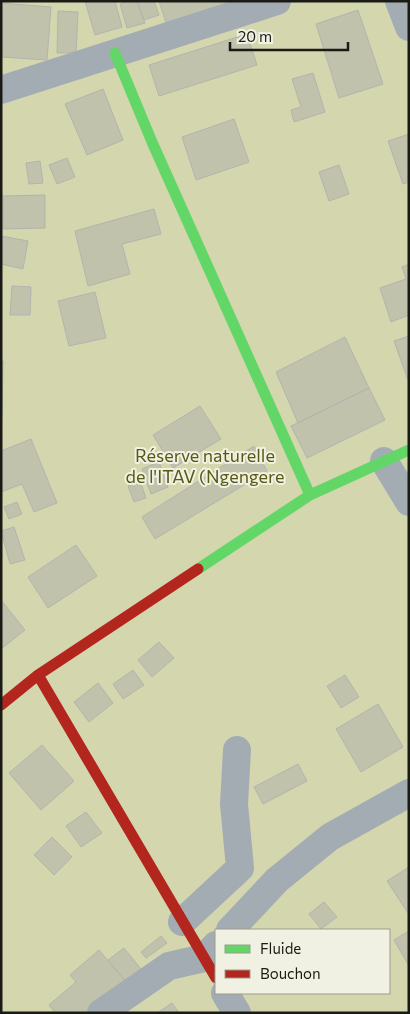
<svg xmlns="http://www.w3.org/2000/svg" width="410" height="1014" viewBox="0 0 410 1014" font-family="Commissioner,sans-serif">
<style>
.green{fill:#d4d6ae;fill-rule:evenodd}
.building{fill:#c1c2ac;stroke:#b3b4ae}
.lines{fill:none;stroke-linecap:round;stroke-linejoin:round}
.street{stroke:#a4acb3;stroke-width:28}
.fast{stroke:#63d668;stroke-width:11}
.jam{stroke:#b3261e;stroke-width:11}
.labels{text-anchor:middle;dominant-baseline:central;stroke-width:4;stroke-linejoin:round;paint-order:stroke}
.park-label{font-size:18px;fill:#585a13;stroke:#f0f1e2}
</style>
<rect width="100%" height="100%" fill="#edeee6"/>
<path class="green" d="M 1,1 L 409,1 L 409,1013 L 1,1013 ZM 216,930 L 389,930 L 389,993 L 216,993 Z"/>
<path class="building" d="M 85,1 L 115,1 L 122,27 L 95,35 Z
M 128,1 L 137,1 L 145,23 L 127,28 L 120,4 Z
M 137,1 L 154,1 L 159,15 L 144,20 Z
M 159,1 L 228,1 L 230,8 L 167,26 Z
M 1,3 L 51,7 L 47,60 L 1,57 Z
M 358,10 L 383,84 L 339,98 L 316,24 Z
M 58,11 L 78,12 L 76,53 L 57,53 Z
M 247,34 L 257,65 L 159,96 L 149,65 Z
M 313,73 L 325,112 L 294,122 L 291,110 L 301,107 L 292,79 Z
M 103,89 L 123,140 L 87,155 L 65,104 Z
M 234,119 L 249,162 L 196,180 L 182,137 Z
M 409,134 L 409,182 L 403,184 L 388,141 Z
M 67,158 L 75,177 L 57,184 L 49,165 Z
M 40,161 L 43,183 L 29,184 L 26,163 Z
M 339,165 L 349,194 L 329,201 L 319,172 Z
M 45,195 L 45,228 L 3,229 L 3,196 Z
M 154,209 L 161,234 L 122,244 L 130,274 L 88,286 L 75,231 Z
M 1,236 L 28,241 L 23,269 L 1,264 Z
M 409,264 L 409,315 L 391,322 L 380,288 L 406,279 L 402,267 Z
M 12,286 L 31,287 L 30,315 L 10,315 Z
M 95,292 L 106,338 L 69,346 L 58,301 Z
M 409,336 L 409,383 L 394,341 Z
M 345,337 L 369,388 L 298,423 L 276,372 Z
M 3,361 L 2,417 L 1,417 L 1,362 Z
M 369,388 L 385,420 L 307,458 L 291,426 Z
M 200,406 L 221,439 L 173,468 L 153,435 Z
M 31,439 L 57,503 L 34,512 L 22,484 L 1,492 L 1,451 Z
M 254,446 L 267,471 L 155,539 L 142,517 Z
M 159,462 L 168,487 L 151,494 L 142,469 Z
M 140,481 L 146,498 L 134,502 L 128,486 Z
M 17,502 L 22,514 L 9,519 L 4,507 Z
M 14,527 L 25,560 L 10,564 L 1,531 Z
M 76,545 L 97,576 L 48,608 L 28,577 Z
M 1,600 L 25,630 L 1,649 Z
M 159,642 L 174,658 L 152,677 L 138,660 Z
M 133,670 L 144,685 L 123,699 L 113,684 Z
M 345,675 L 359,697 L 341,708 L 327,686 Z
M 98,683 L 113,703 L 89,722 L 74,702 Z
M 378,704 L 403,747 L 361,772 L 336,729 Z
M 42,745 L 74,781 L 41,810 L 9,773 Z
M 298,764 L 307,781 L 263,804 L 254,787 Z
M 86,812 L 102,833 L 81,847 L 66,826 Z
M 52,837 L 72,857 L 54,875 L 34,855 Z
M 409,867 L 409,913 L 408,913 L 387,881 Z
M 324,902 L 337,917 L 321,929 L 309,914 Z
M 409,931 L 409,966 L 394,940 Z
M 161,936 L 167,943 L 146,958 L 141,952 Z
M 124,948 L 141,969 L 126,982 L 108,960 Z
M 99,950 L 126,982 L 90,1013 L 55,1013 L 49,1005 L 76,982 L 70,975 Z
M 172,1003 L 179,1013 L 157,1013 Z"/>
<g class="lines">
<path class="street" d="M 399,1 L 409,27
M 1,90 L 277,1
M 384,461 L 409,502
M 182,922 L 240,868 L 234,804 L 237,750
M 230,930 L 277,880 L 330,837 L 409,793
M 225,993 L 237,1013
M 101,1013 L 169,966 L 204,958 L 216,945"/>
<path class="fast" d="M 115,53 L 152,142 L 310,495
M 198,569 L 310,495 L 409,450"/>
<path class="jam" d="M 38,675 L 216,978
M 1,705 L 38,675 L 198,569"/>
</g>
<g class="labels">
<g class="park-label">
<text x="205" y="455">Réserve naturelle<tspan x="205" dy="21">de l'ITAV (Ngengere</tspan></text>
</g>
</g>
<rect width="410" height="1014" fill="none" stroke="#1b1b16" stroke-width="5"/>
<rect x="215" y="929" width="175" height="65" fill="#f0f1e2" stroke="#9b9b90"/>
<rect x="225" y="945" width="25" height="8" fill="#63d668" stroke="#9b9b90"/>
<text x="260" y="954" font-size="15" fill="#1b1b16">Fluide</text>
<rect x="225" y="970" width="25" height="8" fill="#b3261e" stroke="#9b9b90"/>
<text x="260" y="979" font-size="15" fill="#1b1b16">Bouchon</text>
<path d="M230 42v8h118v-8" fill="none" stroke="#1b1b16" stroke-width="2.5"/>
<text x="238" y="42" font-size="15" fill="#1b1b16" stroke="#f0f1e2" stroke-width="4" paint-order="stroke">20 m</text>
</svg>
